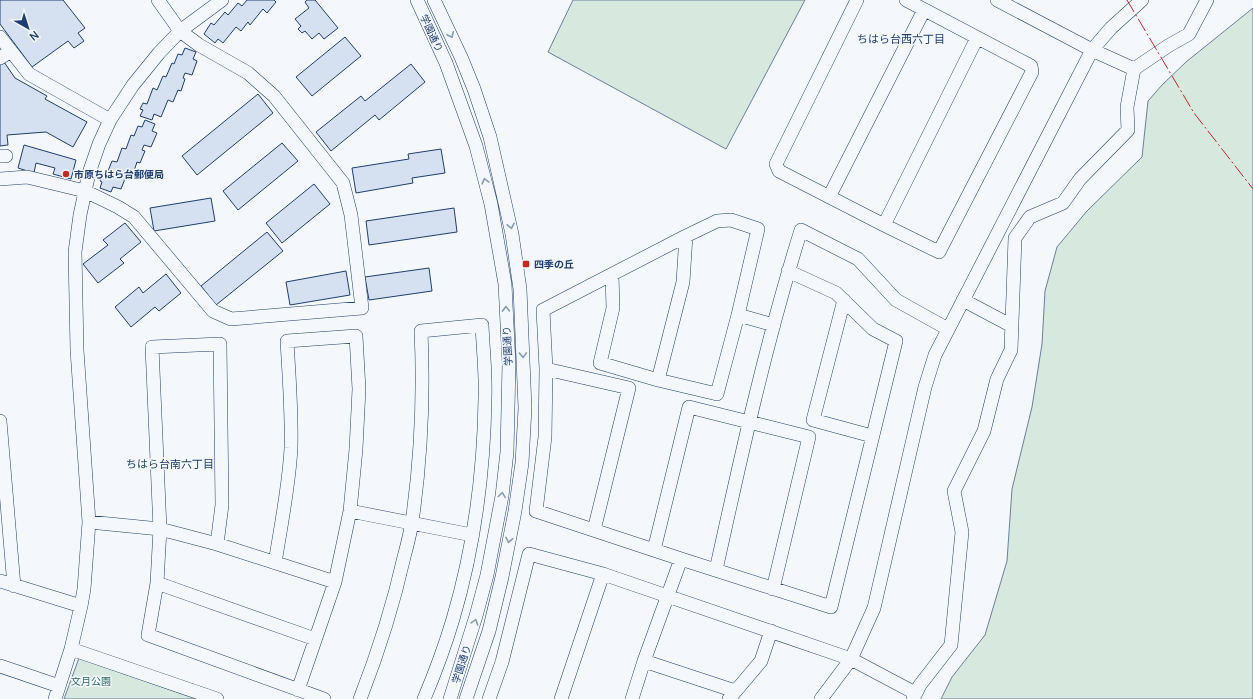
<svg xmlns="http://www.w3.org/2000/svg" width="1253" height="699" viewBox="0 0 1253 699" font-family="Manrope,'Noto Sans JP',sans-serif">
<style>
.green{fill:#d7e8df;stroke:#687fa3}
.building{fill:#d5e0f0;stroke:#1d3f73}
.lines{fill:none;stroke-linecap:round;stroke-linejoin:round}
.minor-casing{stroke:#1d3f73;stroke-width:14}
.minor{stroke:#f4f7fb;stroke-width:13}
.power{stroke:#c62828;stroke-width:1;stroke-dasharray:14 3 2 3;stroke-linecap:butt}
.oneway{stroke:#889bb7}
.poi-dot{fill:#c62828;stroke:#f4f7fb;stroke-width:1.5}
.labels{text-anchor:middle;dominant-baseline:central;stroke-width:3;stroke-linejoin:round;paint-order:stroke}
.street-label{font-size:10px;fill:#1d3f73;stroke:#f4f7fb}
.poi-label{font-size:10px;font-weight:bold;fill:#1d3f73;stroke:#f4f7fb;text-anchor:start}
.park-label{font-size:10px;fill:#2c6c60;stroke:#f4f7fb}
.neighbourhood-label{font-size:11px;fill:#1d3f73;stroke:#f4f7fb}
</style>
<rect width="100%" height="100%" fill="#f4f7fb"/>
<path class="green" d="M 573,0 L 805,0 L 726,149 L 548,52 Z
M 1253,8 L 1253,699 L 941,699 L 952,677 L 985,635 L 1007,561 L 1012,489 L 1032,407 L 1042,344 L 1045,291 L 1057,247 L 1087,211 L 1142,157 L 1148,101 L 1162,85 L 1186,62 Z
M 79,658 L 197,699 L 64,699 Z"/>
<path class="building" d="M 0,0 L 63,0 L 85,28 L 78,33 L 84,41 L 74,48 L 68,41 L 32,67 L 0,24 Z
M 247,0 L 274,0 L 276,2 L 267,13 L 263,9 L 250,25 L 248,22 L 241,31 L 236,27 L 223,43 L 218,39 L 215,43 L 204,34 L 211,23 L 214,25 L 225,12 L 228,15 L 238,3 L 242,6 Z
M 307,0 L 315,0 L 338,28 L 324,39 L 319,33 L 312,39 L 305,31 L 302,33 L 298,29 L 301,26 L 295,19 L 309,8 L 305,2 Z
M 345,37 L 361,56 L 312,96 L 296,77 Z
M 185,48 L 196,52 L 193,59 L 197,61 L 192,75 L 185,73 L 183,78 L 185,79 L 181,91 L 178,90 L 173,102 L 168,100 L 161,117 L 154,114 L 152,120 L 140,116 L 143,110 L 140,109 L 143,103 L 147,104 L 153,88 L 157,90 L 163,76 L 166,77 L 172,63 L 174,64 L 178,54 L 182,55 Z
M 4,62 L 15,78 L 47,96 L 45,99 L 87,122 L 73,147 L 46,132 L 7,135 L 8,145 L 0,146 L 0,64 Z
M 411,64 L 425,82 L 379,120 L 375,115 L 331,151 L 316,132 L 361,96 L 365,101 Z
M 258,94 L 273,113 L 197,175 L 182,156 Z
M 145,120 L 155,124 L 152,131 L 157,133 L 151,147 L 144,145 L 142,150 L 145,151 L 140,163 L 137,162 L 133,174 L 128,171 L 121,189 L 113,187 L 111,192 L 100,188 L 102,182 L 100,181 L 102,175 L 106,176 L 112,161 L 117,162 L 122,148 L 126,149 L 131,135 L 134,136 L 138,126 L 142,127 Z
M 282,143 L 298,161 L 238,210 L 223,191 Z
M 24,145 L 76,160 L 71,179 L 53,174 L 55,168 L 36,163 L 34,173 L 18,168 Z
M 441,149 L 445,173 L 412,178 L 413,183 L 356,193 L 352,168 L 409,159 L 408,154 Z
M 314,184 L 330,204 L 282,243 L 266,223 Z
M 211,198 L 215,221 L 154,231 L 150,208 Z
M 454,208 L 457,232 L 369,245 L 366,221 Z
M 125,223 L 141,242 L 120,259 L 124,263 L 98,283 L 83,264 L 108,245 L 103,240 Z
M 267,232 L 283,251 L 216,305 L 201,286 Z
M 429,268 L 432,291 L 369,300 L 365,277 Z
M 346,271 L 350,295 L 290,305 L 286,282 Z
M 166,274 L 181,293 L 159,311 L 155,307 L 131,327 L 115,307 L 139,287 L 143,293 Z"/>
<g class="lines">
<g class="minor-casing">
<path id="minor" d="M 417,0 L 446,63 L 476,146 L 491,204 L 505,284 L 509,364 L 507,452 L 502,496 L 487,575 L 476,616 L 450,699
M 434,0 L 461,57 L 474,89 L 490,137 L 512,234 L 520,289 L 525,408 L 522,463 L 515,511 L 502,577 L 489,631 L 466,699
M 857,0 L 776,164 L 779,171 L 884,225 L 939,252 L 1032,72 L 1031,66 L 906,0
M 997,0 L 1092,50 L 1134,69
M 0,37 L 29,74 L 110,120
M 0,58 L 11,51
M 0,156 L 6,156
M 0,179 L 27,177 L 85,191 L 118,207 L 134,217 L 213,311 L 231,319 L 362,308 L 351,215 L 343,183 L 274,96 L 248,73 L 199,45 L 180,31 L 158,0
M 829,197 L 924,10
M 884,225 L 977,38
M 686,236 L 717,221 L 731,220 L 758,229 L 738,315 L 774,325
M 612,275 L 613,308 L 600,363 L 658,380 L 717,394 L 738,315
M 844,300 L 813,420 L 872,436
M 963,300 L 1012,326
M 546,369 L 543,310 L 686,236 L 683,282 L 658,380
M 0,421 L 14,586
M 350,511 L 472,535
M 89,522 L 160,529 L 217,544 L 335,582
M 594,530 L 629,388 L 546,369 L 545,437 L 536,511 L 681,559
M 217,544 L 222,505 L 220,344 L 152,347 L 160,529 L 157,583 L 148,635 L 324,699
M 654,550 L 689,407 L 809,437 L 773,589
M 275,563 C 281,525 289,486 291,448 C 292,412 289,376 287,341 L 356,336 L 359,389 L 356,449 L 350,511 L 335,582 L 298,690
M 716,570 C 741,456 766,342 801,230 L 858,259 L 896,300 L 948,329
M 0,581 L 81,606
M 157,583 L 315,639
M 71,649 L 217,699
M 644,661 L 735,691
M 0,666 L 59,686
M 55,699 L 71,649 L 81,606 L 84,589 L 89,522 L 77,350 L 75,252 L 80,215 L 89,173 L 99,144 L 110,120 L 133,85 L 159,53 L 180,31 L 222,0
M 360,699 C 378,653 393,606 404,557 C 407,546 410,534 412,522 C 421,459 424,395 421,331 L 482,325 C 483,349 486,374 485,398 C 484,472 474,548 453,619 C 445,646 435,673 424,699
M 489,699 L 502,662 L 529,554 L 603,574 L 851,659 L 915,693
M 561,699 L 603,574
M 632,699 L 644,661 L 681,559 L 831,607 L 896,341 L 873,329 L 836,293 L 788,271
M 729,699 L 761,661 L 771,631
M 821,699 L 851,659 L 874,608 L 925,387 L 935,355 L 1092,50 L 1111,28 L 1142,0
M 913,699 L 920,685 L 951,645 L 962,532 L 954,491 L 984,431 L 997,379 L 1011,350 L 1015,238 L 1030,217 L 1063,203 L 1080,179 L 1128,130 L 1127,107 L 1134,69 L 1168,46 L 1189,34 L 1207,0"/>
</g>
<use href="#minor" class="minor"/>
<path class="power" d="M 1127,0 L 1194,113 L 1253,189"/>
</g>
<defs><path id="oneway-chevron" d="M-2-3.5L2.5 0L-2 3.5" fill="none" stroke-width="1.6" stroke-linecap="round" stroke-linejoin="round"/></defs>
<g class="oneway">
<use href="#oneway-chevron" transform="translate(451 35) rotate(65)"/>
<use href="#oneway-chevron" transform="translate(485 181) rotate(-105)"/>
<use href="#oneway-chevron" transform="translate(511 226) rotate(78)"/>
<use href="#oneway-chevron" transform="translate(506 309) rotate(-91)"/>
<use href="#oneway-chevron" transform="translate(523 355) rotate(88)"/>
<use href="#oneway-chevron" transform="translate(502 495) rotate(-82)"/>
<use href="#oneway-chevron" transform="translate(509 540) rotate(101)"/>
<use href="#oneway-chevron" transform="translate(475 622) rotate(-72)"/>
</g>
<g class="poi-dot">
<circle cx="66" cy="174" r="4"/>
<rect x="522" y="260" width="8" height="8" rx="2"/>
</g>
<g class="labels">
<g class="street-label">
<text transform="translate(432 33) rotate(65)">学園通り</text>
<text transform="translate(507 346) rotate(-93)">学園通り</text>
<text transform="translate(461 664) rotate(-72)">学園通り</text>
</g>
<g class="poi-label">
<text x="74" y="174">市原ちはら台郵便局</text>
<text x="534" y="264">四季の丘</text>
</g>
<g class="park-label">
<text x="91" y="681">文月公園</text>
</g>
<g class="neighbourhood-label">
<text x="901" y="38">ちはら台西六丁目</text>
<text x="170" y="463">ちはら台南六丁目</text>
</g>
</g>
<g transform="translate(28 28) rotate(141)" stroke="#f4f7fb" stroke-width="3" paint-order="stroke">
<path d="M0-3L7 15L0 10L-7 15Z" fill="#1d3f73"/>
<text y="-6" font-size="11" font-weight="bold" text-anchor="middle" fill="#1d3f73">N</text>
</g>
</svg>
